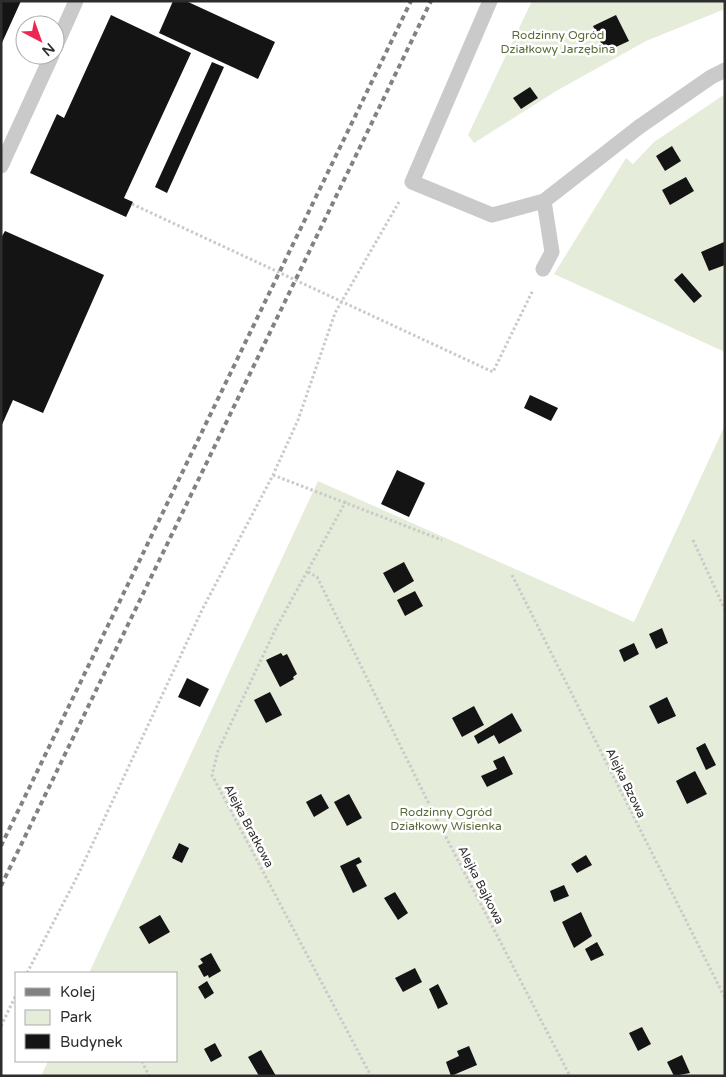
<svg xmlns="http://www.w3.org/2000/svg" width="726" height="1077" viewBox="0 0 726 1077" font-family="'Varela Round',sans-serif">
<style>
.green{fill:#e6ecda}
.building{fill:#141414}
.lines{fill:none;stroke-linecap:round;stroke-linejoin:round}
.path{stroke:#cacaca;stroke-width:3;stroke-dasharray:2.5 2.5;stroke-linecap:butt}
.service{stroke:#cacaca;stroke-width:15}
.rail{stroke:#828282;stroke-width:4;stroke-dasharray:5 4;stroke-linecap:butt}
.labels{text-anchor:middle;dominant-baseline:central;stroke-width:5;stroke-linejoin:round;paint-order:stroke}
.park-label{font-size:12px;fill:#586b38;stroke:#fff}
.street-label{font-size:12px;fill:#2d2d2d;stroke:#fff}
</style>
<rect width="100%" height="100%" fill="#fff"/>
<path class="green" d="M 532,1 L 725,1 L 725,9 L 646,41 L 558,90 L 474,143 L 468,135 Z
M 725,94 L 725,352 L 554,274 L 626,158 L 633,164 L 654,142 Z
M 725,425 L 725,1076 L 41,1076 L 48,1061 L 176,1061 L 176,973 L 89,973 L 318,481 L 634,622 Z"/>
<path class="building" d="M 1,1 L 21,1 L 1,45 Z
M 173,1 L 186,1 L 275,42 L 258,79 L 159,33 Z
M 111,15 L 191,53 L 124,198 L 133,202 L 126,217 L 30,173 L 57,114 L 64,118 Z
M 616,15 L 629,41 L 605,52 L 593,26 Z
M 212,62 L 224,67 L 167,193 L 155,187 Z
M 530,87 L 538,98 L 521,109 L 513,98 Z
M 672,146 L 681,161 L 665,171 L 656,156 Z
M 686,177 L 694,191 L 670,205 L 662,190 Z
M 5,231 L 104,275 L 43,413 L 13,400 L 1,427 L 1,238 Z
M 724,242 L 725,265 L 709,271 L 701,252 Z
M 682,273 L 702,296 L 694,303 L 674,280 Z
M 530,395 L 558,408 L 551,421 L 524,408 Z
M 397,470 L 425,483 L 409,517 L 381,504 Z
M 404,562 L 414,581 L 394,593 L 383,573 Z
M 415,591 L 423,606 L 405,616 L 397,600 Z
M 662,628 L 668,643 L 656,649 L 649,634 Z
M 634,643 L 639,654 L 624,662 L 619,650 Z
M 281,653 L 283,656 L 287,654 L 297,674 L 293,677 L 294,679 L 280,687 L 266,660 Z
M 187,678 L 209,689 L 200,707 L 178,697 Z
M 270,692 L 282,715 L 266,723 L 254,700 Z
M 667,697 L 676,716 L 658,724 L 649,706 Z
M 474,706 L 484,725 L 462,737 L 452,718 Z
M 512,713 L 522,731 L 499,744 L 494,735 L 478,744 L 474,736 Z
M 705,743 L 716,765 L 706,770 L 696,748 Z
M 504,756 L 513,774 L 487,787 L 481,776 L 497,769 L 493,761 Z
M 695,771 L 707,794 L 687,804 L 676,781 Z
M 321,794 L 329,808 L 314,817 L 306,802 Z
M 349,794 L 362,818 L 347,826 L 334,802 Z
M 179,843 L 189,848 L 182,863 L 172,858 Z
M 586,855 L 592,865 L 577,873 L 571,864 Z
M 359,857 L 362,862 L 356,865 L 367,886 L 353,893 L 340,866 Z
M 564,885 L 569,896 L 554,902 L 550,891 Z
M 395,892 L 408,913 L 398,920 L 384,898 Z
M 581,912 L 592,936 L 574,948 L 562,922 Z
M 160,915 L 170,932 L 149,944 L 139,927 Z
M 597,942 L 604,955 L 591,961 L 585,949 Z
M 211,953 L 221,971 L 209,978 L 208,975 L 204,977 L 198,966 L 203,963 L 200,959 Z
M 415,968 L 422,982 L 403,992 L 395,978 Z
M 207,981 L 214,993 L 205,999 L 198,987 Z
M 438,984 L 448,1004 L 438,1009 L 429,989 Z
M 642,1027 L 651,1044 L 638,1051 L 629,1033 Z
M 215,1043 L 222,1056 L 211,1062 L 204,1049 Z
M 469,1046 L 477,1065 L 451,1076 L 446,1062 L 459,1056 L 457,1051 Z
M 261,1050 L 276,1076 L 259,1076 L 248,1057 Z
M 682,1055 L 690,1073 L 674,1076 L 667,1062 Z"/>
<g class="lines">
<path class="path" d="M 132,204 L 493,372 L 533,290
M 273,475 L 442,540
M 346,501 L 276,628 L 218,751 L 212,775 L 371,1076
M 693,540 L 725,610
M 308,572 L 317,577 L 434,814 L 570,1076
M 512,575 L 725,998
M 27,973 L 77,877 L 202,610 L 273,475 L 298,420 L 335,313 L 399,202
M 1,1026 L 16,995
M 142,1061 L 149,1076"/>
<path class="service" d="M 490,1 L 412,182 L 492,215 L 544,201 L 639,127 L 711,77 L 725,70
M 55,48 L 76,1
M 1,166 L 52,55
M 543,269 L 552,252 L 544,201"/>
<path class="rail" d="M 1,846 L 411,1
M 1,886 L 431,1"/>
</g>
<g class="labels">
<g class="park-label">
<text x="558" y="35">Rodzinny Ogród<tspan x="558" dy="14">Działkowy Jarzębina</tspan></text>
<text x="446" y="812">Rodzinny Ogród<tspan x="446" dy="14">Działkowy Wisienka</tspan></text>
</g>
<g class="street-label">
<text transform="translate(626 783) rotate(64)">Alejka Bzowa</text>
<text transform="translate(249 826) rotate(62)">Alejka Bratkowa</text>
<text transform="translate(481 885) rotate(63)">Alejka Bajkowa</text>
</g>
</g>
<rect width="726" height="1077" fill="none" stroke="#2d2d2d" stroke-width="5"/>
<rect x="15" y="972" width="162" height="90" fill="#ffffff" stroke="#ababab"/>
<rect x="25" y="988" width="25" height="8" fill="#828282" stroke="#ababab"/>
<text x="60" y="997" font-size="15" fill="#2d2d2d">Kolej</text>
<rect x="25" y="1010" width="25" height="15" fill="#e6ecda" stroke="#ababab"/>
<text x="60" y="1022" font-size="15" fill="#2d2d2d">Park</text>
<rect x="25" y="1034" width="25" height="15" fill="#141414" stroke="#ababab"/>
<text x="60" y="1047" font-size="15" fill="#2d2d2d">Budynek</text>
<g transform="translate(40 40) rotate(139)"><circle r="24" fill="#ffffff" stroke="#ababab"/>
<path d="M0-4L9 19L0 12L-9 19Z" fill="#ef2552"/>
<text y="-8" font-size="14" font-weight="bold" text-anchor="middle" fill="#2d2d2d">N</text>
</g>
</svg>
